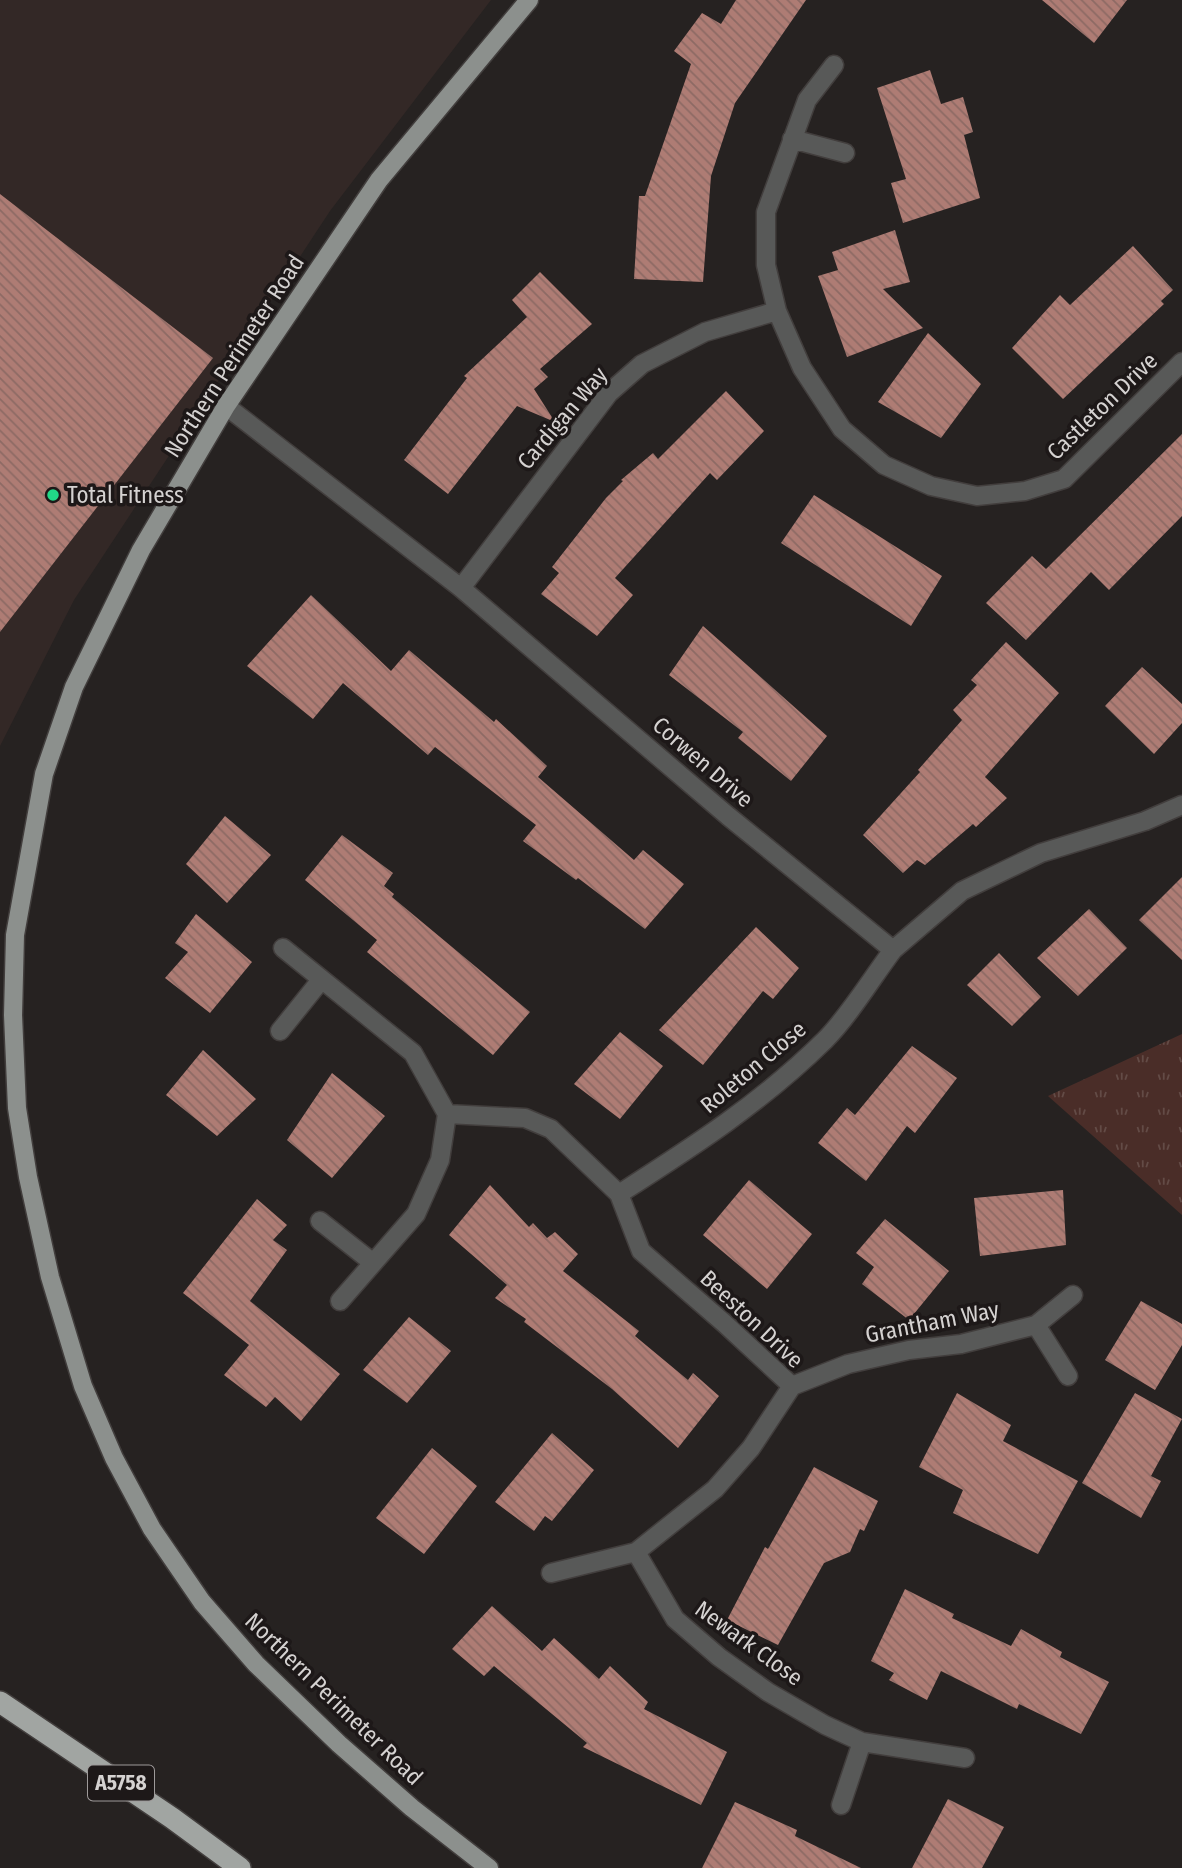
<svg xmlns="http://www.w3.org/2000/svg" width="1182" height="1868" viewBox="0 0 1182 1868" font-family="'Fira Sans Condensed',sans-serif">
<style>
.built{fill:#332826}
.park{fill:url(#park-tufts)}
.building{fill:url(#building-back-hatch)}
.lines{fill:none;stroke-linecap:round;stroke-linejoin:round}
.minor-casing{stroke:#423e3d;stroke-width:21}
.major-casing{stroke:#423e3d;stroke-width:21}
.highway-casing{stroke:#423e3d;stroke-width:24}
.minor{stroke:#585958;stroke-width:18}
.major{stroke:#8c908d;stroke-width:18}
.highway{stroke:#a1a5a2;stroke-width:21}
.poi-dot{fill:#21d887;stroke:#1d1818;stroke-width:2.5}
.labels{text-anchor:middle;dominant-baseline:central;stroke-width:7;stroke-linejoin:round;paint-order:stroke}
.shield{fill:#1d1818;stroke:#9e9a9a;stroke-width:2}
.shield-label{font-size:21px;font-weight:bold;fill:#d5d2d1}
.street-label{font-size:23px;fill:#d5d2d1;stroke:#1d1818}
.poi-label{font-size:23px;fill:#d5d2d1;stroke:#1d1818;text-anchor:start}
</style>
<defs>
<pattern id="park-tufts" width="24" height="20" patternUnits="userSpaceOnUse" patternTransform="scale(1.75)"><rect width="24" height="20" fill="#4a2d28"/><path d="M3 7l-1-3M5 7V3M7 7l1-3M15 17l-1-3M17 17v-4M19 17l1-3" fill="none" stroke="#634b46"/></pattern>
<pattern id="building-back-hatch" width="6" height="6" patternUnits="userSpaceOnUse" patternTransform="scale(1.75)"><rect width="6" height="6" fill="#ae7c74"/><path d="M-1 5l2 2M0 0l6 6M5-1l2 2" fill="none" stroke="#8d6a64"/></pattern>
</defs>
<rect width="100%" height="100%" fill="#262221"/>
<path class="built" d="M 0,0 L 491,0 L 330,211 L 74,600 L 0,746 Z"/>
<path class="park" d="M 1182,1034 L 1182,1215 L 1048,1096 Z"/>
<path class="building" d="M 736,0 L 806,0 L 735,103 L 711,176 L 703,282 L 634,279 L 639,196 L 645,196 L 691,64 L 674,51 L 702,13 L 721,24 Z
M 1042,0 L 1127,0 L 1094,43 Z
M 930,70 L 941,104 L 963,97 L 973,132 L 964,135 L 980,198 L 903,223 L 891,183 L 906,179 L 877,88 Z
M 0,194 L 213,358 L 0,632 Z
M 895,230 L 910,282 L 883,289 L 923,328 L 847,357 L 818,276 L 838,270 L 832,252 Z
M 1133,246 L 1173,290 L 1161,301 L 1164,304 L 1063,399 L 1012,348 L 1060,295 L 1070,305 Z
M 540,272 L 592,324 L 540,369 L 548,377 L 534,389 L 555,422 L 517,406 L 448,494 L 404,460 L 467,378 L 464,376 L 527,317 L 512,300 Z
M 928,333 L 981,384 L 941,438 L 878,402 Z
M 726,391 L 764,431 L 717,480 L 710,473 L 615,578 L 633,595 L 597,636 L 541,594 L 559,573 L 552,567 L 606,498 L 623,481 L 621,480 L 653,453 L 658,459 Z
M 1182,434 L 1182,516 L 1109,590 L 1091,572 L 1026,640 L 986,603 L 1032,556 L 1046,569 Z
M 814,495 L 942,576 L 911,626 L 781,543 Z
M 311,595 L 391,671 L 409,650 L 494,722 L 496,719 L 547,766 L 538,777 L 634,860 L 643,850 L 684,884 L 645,929 L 578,878 L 576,880 L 523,841 L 536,825 L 435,747 L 428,755 L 343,683 L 313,719 L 247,666 Z
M 703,626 L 827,736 L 791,781 L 738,738 L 743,732 L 669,675 Z
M 1006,642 L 1059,693 L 985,777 L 1007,798 L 976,827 L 973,824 L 925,865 L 917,860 L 903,873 L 863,835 L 920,772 L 918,770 L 962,720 L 953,710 L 977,685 L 971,680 Z
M 1142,667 L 1182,704 L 1182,723 L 1154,754 L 1105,706 Z
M 225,816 L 271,855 L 227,903 L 186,864 Z
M 342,835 L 393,873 L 384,886 L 394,894 L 392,897 L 530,1012 L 493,1055 L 367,952 L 377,940 L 305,880 Z
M 1182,877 L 1182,960 L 1139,920 Z
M 1089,909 L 1127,948 L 1078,996 L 1037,958 Z
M 196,914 L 252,962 L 210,1013 L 165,978 L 188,952 L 175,943 Z
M 756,927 L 799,968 L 773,999 L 763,991 L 703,1065 L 659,1030 Z
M 999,953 L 1041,997 L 1012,1026 L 967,985 Z
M 620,1032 L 663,1066 L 620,1119 L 574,1084 Z
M 912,1046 L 957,1078 L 915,1133 L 907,1126 L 866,1181 L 818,1143 L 847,1108 L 855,1115 Z
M 203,1050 L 256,1099 L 217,1136 L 166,1095 Z
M 332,1073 L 385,1116 L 332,1178 L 287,1140 Z
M 749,1180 L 812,1234 L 767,1289 L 703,1235 Z
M 490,1185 L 529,1227 L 533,1223 L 547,1238 L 555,1232 L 578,1254 L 563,1271 L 639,1331 L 635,1336 L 688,1380 L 693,1373 L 719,1396 L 678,1448 L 612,1389 L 524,1322 L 526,1319 L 495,1298 L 507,1285 L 449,1235 Z
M 1063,1190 L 1066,1245 L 980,1256 L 974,1198 Z
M 257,1199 L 287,1225 L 273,1240 L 287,1250 L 250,1301 L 340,1374 L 301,1421 L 275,1397 L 266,1407 L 224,1375 L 249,1345 L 183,1293 Z
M 885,1219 L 949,1271 L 909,1320 L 862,1284 L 874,1267 L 856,1253 Z
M 1141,1301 L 1182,1324 L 1182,1345 L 1155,1390 L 1105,1360 Z
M 409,1317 L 451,1351 L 407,1403 L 363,1370 Z
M 957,1393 L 1011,1425 L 1003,1441 L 1078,1481 L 1038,1554 L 953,1513 L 963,1490 L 919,1467 Z
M 1135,1393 L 1182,1419 L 1151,1476 L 1161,1481 L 1141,1518 L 1082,1483 Z
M 552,1433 L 594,1470 L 552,1521 L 545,1516 L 534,1531 L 495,1502 Z
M 432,1448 L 477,1486 L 424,1554 L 376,1518 Z
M 814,1467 L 878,1501 L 864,1531 L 860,1529 L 850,1552 L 824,1563 L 778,1645 L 727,1620 L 765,1547 L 768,1549 Z
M 905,1589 L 954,1614 L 952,1618 L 1011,1646 L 1021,1629 L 1062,1652 L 1060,1657 L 1109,1682 L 1081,1734 L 1019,1704 L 1017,1709 L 941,1671 L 927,1700 L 889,1680 L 894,1673 L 871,1661 Z
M 492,1606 L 542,1651 L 554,1638 L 599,1679 L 610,1666 L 648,1702 L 644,1709 L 727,1752 L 701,1805 L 583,1747 L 587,1743 L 494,1666 L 484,1676 L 452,1649 Z
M 948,1799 L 1004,1827 L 982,1868 L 912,1868 Z
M 735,1802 L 797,1830 L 795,1836 L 861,1868 L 702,1868 Z"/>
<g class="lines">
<g class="minor-casing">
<path id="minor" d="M 834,65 L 807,100 L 766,212 L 766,265 L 777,311 L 802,368 L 842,429 L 884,465 L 931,486 L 977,496 L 1025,491 L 1064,479 L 1182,362
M 792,139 L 845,153
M 226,406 L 461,588 L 728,816 L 893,950 L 962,891 L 1041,853 L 1145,821 L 1182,805
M 461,588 L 609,393 L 642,364 L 705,332 L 777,311
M 283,948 L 413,1053 L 447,1114 L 440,1160 L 416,1214 L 340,1301
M 280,1031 L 321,980
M 447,1114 L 525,1118 L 551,1129 L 619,1194 L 641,1251 L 724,1323 L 792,1386
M 619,1194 C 694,1146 761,1103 825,1040 C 849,1016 872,978 893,950
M 320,1221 L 372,1262
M 1036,1325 L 1068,1376
M 792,1386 L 848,1364 L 909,1350 L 961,1344 L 1036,1325 L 1073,1295
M 636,1552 L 675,1619 L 719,1657 L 768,1692 L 825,1725 L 862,1742 L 965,1758
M 551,1573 L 636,1552 L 715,1489 L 751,1448 L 792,1386
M 841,1805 L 862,1742"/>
</g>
<g class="major-casing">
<path id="major" d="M 489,1868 L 412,1808 L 339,1744 L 256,1664 L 202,1602 L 152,1529 L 114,1458 L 83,1386 L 50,1277 L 28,1177 L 17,1108 L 13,1015 L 15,935 L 44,774 L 74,687 L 141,550 L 226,406 L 379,180 L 529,0"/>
</g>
<g class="highway-casing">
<path id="highway" d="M 0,1702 L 172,1818 L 240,1868"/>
</g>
<use href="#minor" class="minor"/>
<use href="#major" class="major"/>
<use href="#highway" class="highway"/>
</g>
<circle class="poi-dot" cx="53" cy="495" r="7"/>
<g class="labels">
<rect class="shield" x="88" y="1765.5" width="66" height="35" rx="5"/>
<g class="shield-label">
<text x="121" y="1783">A5758</text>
</g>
<g class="street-label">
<text transform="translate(234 356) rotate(-57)">Northern Perimeter Road</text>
<text transform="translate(1102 406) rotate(-44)">Castleton Drive</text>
<text transform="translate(562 418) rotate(-50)">Cardigan Way</text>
<text transform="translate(703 762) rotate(41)">Corwen Drive</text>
<text transform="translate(753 1067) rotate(-40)">Roleton Close</text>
<text transform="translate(752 1319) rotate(43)">Beeston Drive</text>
<text transform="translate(932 1322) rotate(-11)">Grantham Way</text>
<text transform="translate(749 1643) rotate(36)">Newark Close</text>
<text transform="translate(334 1699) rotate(44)">Northern Perimeter Road</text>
</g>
<g class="poi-label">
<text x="67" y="495">Total Fitness</text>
</g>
</g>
</svg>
